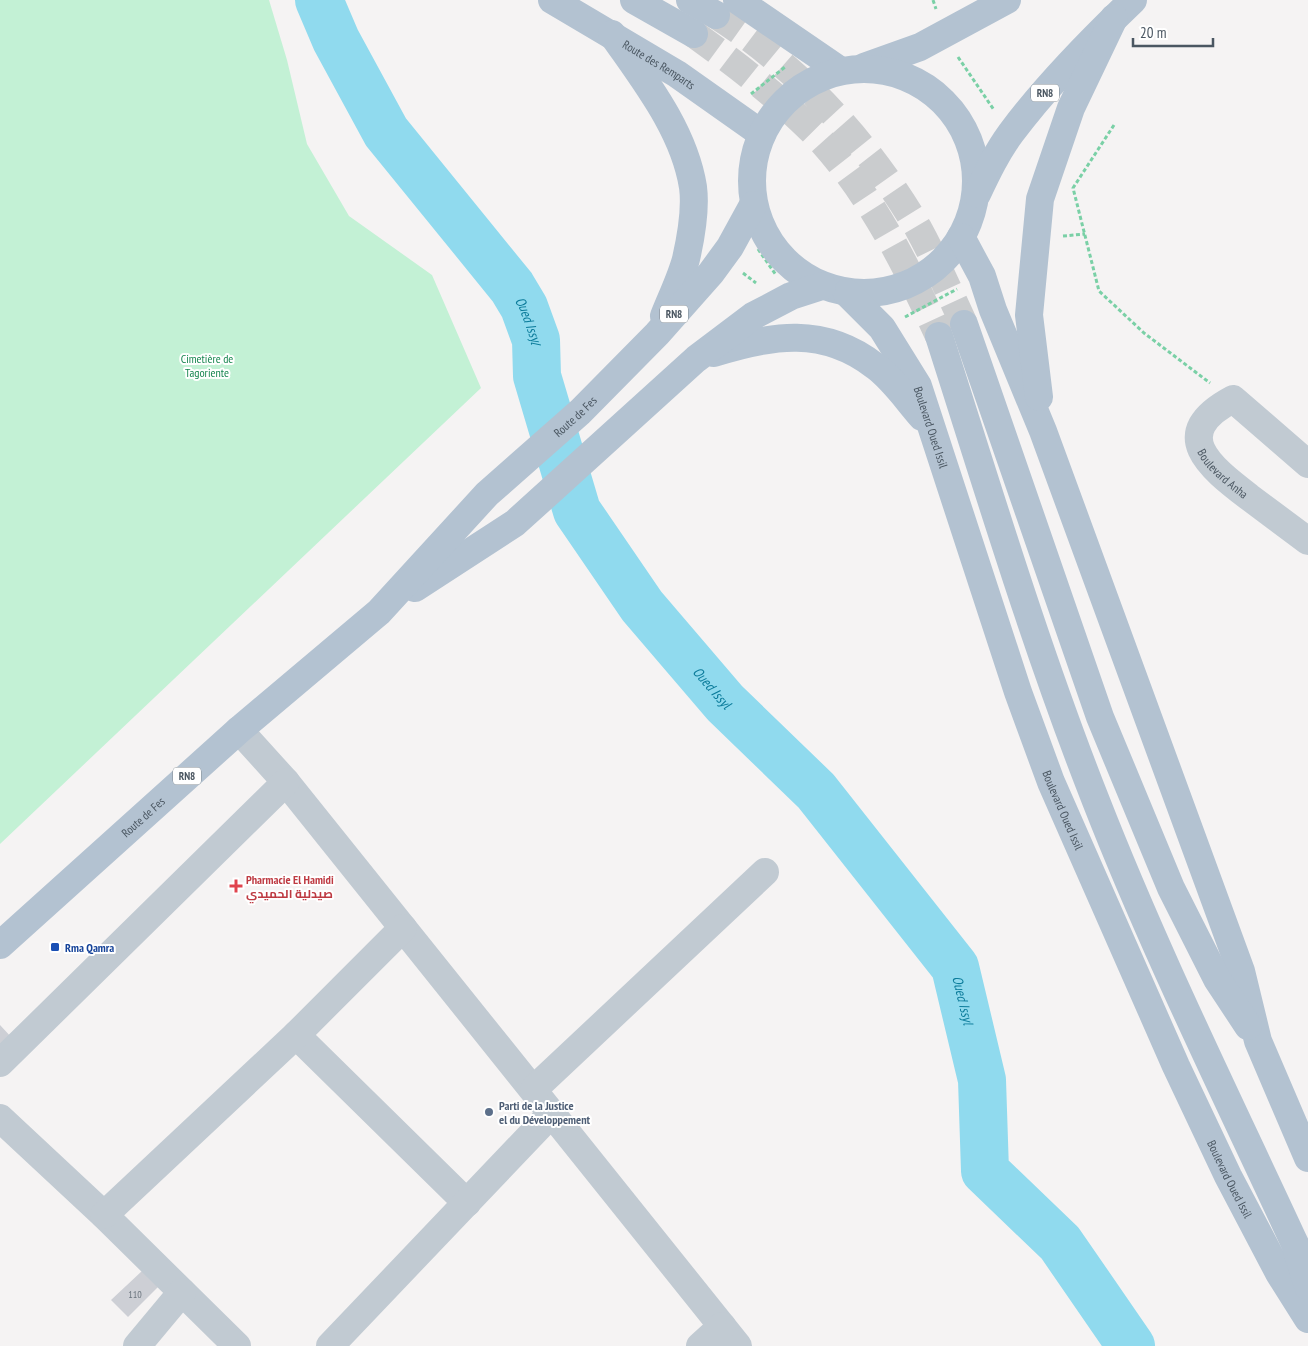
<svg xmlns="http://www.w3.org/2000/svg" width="1308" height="1346" viewBox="0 0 1308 1346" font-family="'PT Sans Narrow',Cairo,sans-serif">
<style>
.green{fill:#c3f1d5}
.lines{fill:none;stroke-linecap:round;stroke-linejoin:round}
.river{stroke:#90daee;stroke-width:48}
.building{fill:#cdcfd5}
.major-tunnel{stroke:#caccce;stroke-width:28;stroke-dasharray:28 14;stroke-linecap:butt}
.path{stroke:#7ad0a6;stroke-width:3;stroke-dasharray:4 2.5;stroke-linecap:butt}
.minor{stroke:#c1cad2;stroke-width:28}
.major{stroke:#b3c2d1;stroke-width:28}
.health-dot{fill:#e0444e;stroke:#fff;stroke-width:2}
.transit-dot{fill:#1a4fb4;stroke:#fff;stroke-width:2}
.service-dot{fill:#5c6f8a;stroke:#fff;stroke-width:2}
.labels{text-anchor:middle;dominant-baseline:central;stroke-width:4;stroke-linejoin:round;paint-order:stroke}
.number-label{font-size:10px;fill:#6b747e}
.shield{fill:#fff;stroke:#808990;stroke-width:1}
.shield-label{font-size:11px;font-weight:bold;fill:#4a5661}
.street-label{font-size:12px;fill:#4a5661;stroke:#fff}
.park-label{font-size:12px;fill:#17864f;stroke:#fff}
.health-label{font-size:12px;font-weight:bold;fill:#be3a42;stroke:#fff;text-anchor:start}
.transit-label{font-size:12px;font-weight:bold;fill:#164399;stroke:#fff;text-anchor:start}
.service-label{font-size:12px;font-weight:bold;fill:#4e5e75;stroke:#fff;text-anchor:start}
.water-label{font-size:14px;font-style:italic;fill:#0c7c9b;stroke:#fff}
</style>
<rect width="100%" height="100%" fill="#f5f3f3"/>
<path class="green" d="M 0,0 L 269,0 L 287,60 L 307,144 L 349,216 L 432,275 L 481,388 L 0,844 Z"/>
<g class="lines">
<path class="river" id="s1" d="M 319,0 L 336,40 L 386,132 L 512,287 L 524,307 L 536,340 L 537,376 L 577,511 L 642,606 L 725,703 L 816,791 L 955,967 L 982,1080 L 985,1171 L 1060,1243 L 1131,1346"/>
</g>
<path class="building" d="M 0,1025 L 12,1038 L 0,1050 Z
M 142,1271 L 158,1287 L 128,1317 L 111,1300 Z"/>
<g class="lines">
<path class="major-tunnel" d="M 716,15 C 799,68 868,143 918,228 C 935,259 949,292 964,324
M 694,34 C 737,65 780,98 817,136 C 871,194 906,265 939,336"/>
<path class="path" d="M 933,0 L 936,9
M 958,57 L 994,110
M 751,94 L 785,67
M 1114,125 L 1073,188 L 1099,291 L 1144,333 L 1210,383
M 1063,236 L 1085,234
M 758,249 L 776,275
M 743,273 L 756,283
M 905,317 L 957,289"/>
<g class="minor">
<path id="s2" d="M 1308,464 L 1233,399 C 1167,434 1210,467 1249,497 C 1269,512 1288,526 1308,541"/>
<path d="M 239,730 L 286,782 L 738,1346"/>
<path d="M 296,1035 L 467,1203"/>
<path d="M 0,1063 L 286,782"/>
<path d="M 534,1089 L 765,872"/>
<path d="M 0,1118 L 104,1215 L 237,1346"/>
<path d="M 104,1215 L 296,1035 L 403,928"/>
<path d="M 137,1346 L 182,1292"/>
<path d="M 330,1346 L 552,1113"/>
<path d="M 700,1346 L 722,1326"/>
</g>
<g class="major">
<path id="s3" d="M 552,0 L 677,74 L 762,134"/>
<path d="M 634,0 L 694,34"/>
<path d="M 690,0 L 716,15"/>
<path d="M 737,0 L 841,71"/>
<path d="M 612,34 C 644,80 684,130 693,187 C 696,210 691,237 686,259 C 681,278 671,298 664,316"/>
<path d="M 864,67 L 920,47 L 1007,0"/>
<circle cx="864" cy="181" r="112"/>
<path d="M 977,194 C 987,173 997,152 1011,133 C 1046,86 1090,41 1133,0"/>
<path d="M 961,237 L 982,276 L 993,310 L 1043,431 L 1241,971 L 1258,1041 L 1308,1158"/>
<path id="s4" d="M 847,293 L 882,328 L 918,386 L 1018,692 L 1051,782 L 1176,1066 L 1228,1176 L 1279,1273 L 1308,1319"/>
<path d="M 964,324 L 1100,717 L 1171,888 L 1217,979 L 1248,1026"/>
<path d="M 939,336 C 989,492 1036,649 1096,801 C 1155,952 1227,1097 1295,1244 L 1308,1286"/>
<path d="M 714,353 C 771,335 824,326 875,366 C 893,379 907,400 922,417"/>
<path d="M 1039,397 L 1029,315 L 1040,199 L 1071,108 L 1114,18"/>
<path d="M 415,588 L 515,523 L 696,359 L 753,316 L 791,296 L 822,286"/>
<path id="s5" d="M 0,945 L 239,730 L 379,612 L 487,494 L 580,412 L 657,334 L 711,273 L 730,247 L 753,205"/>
</g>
</g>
<path class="health-dot" d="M233.5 878.5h5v5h5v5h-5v5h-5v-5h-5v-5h5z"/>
<rect class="transit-dot" x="50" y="942" width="10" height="10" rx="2.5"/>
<circle class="service-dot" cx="489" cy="1112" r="5"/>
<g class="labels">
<g class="number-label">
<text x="135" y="1294">110</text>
</g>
<g class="shield">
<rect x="1031" y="84.5" width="28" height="17" rx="4"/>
<rect x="660" y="305.5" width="28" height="17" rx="4"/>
<rect x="173" y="767.5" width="28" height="17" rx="4"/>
</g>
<g class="shield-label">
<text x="1045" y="93">RN8</text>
<text x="674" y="314">RN8</text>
<text x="187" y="776">RN8</text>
</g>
<g class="street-label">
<text stroke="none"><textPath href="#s3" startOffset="125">Route des Remparts</textPath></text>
<text stroke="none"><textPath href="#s5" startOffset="782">Route de Fes</textPath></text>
<text stroke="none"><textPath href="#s4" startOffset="161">Boulevard Oued Issil</textPath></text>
<text stroke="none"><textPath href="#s2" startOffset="198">Boulevard Anha</textPath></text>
<text stroke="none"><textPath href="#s4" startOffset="566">Boulevard Oued Issil</textPath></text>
<text stroke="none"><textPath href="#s5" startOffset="192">Route de Fes</textPath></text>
<text stroke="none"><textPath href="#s4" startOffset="971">Boulevard Oued Issil</textPath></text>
</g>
<g class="park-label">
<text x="207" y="358">Cimetière de<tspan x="207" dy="14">Tagoriente</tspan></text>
</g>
<g class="health-label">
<text x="246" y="879">Pharmacie El Hamidi<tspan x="246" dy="14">صيدلية الحميدي</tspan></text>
</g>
<g class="transit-label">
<text x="65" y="947">Rma Qamra</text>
</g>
<g class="service-label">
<text x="499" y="1105">Parti de la Justice<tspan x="499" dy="14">el du Développement</tspan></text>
</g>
<g class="water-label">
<text stroke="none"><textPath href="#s1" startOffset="386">Oued Issyl</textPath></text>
<text stroke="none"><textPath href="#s1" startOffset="806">Oued Issyl</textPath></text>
<text stroke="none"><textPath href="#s1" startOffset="1211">Oued Issyl</textPath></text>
</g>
</g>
<path d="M1133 38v8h80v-8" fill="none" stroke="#4a5661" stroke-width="2.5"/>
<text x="1140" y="38" font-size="15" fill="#4a5661" stroke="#ffffff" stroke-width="4" paint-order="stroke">20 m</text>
</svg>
